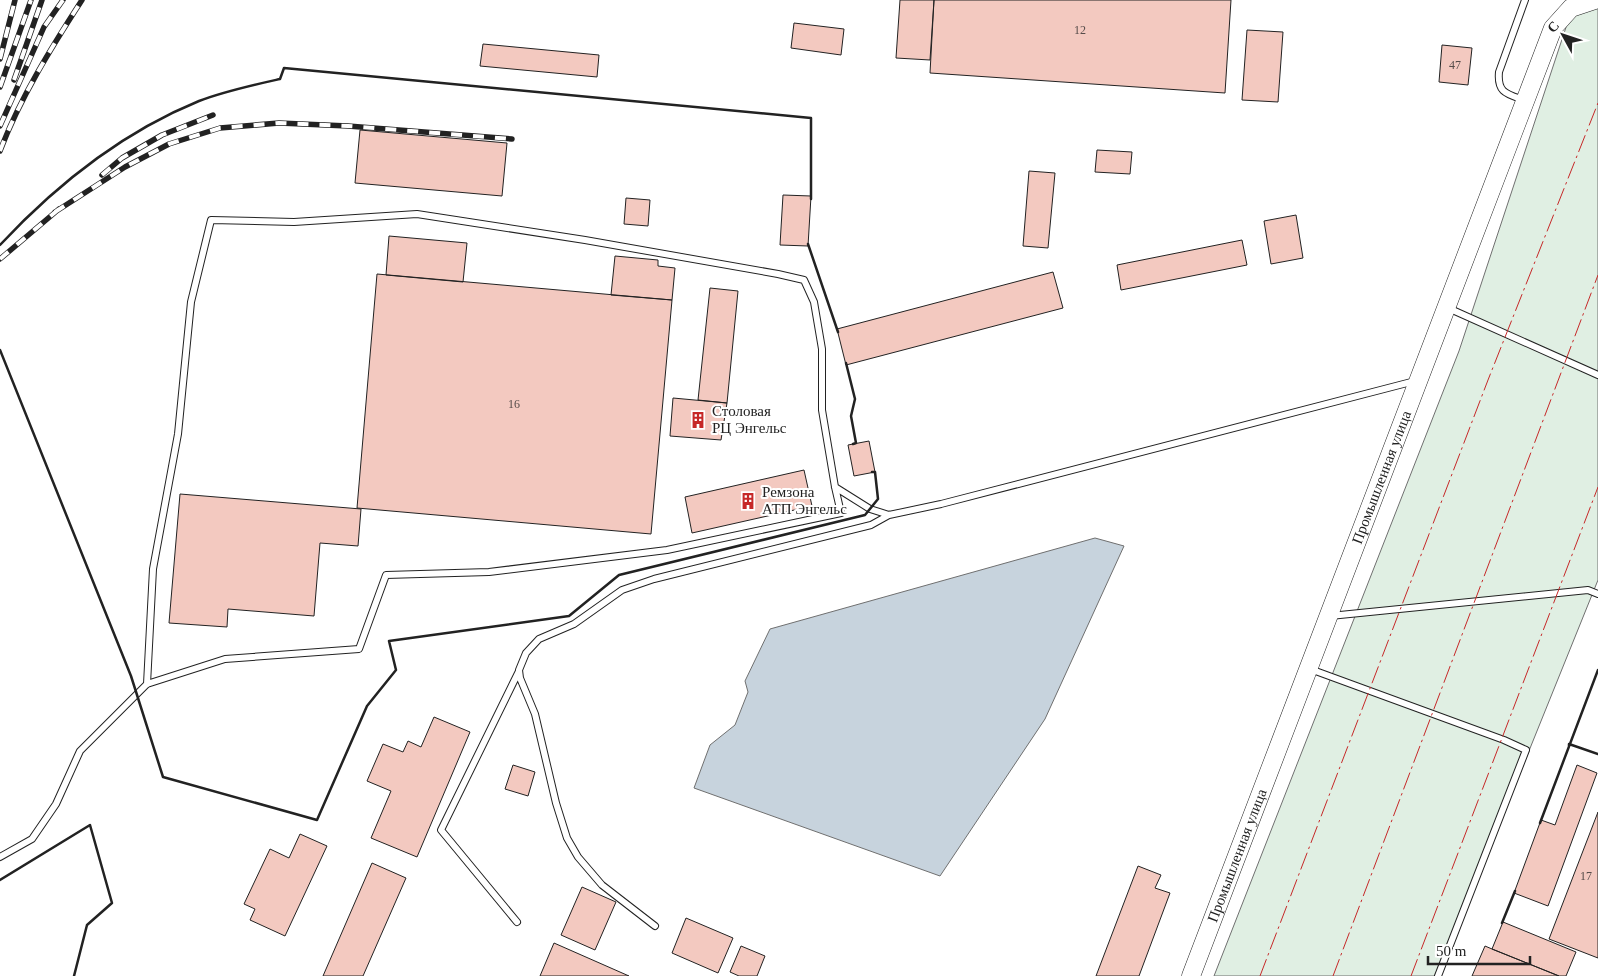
<svg xmlns="http://www.w3.org/2000/svg" width="1598" height="976" viewBox="0 0 1598 976" font-family="'Times New Roman',serif">
<style>
.green{fill:#e0efe3;stroke:#6f6f6f}
.water{fill:#c7d3dd;stroke:#6f6f6f}
.building{fill:#f3c9c0;stroke:#222}
.lines{fill:none;stroke-linecap:round;stroke-linejoin:round}
.lane-casing{stroke:#222;stroke-width:8}
.secondary-casing{stroke:#222;stroke-width:19}
.lane{stroke:#fff;stroke-width:6}
.secondary{stroke:#fff;stroke-width:18}
.rail-casing{stroke:#222;stroke-width:5.5}
.rail{stroke:#fff;stroke-width:4;stroke-dasharray:11;stroke-linecap:butt}
.wall{stroke:#222;stroke-width:2.5}
.power{stroke:#c62828;stroke-width:1;stroke-dasharray:18 4 2.5 4;stroke-linecap:butt}
.labels{text-anchor:middle;dominant-baseline:central;stroke-width:4;stroke-linejoin:round;paint-order:stroke}
.number-label{font-size:12px;fill:#564c4a}
.poi-label{font-size:15px;fill:#222;stroke:#fff;text-anchor:start}
.street-label{font-size:15px;fill:#222;stroke:#fff}
</style>
<rect width="100%" height="100%" fill="#fff"/>
<path class="green" d="M 1575,0 L 1598,0 L 1598,580 L 1438,976 L 1214,976 L 1459,351 Z"/>
<path class="water" d="M 1095,538 L 1124,546 L 1045,719 L 940,876 L 694,788 L 710,745 L 735,725 L 748,692 L 745,681 L 770,629 Z"/>
<path class="building" d="M 900,0 L 934,0 L 930,60 L 896,58 Z
M 934,0 L 1231,0 L 1225,93 L 930,73 Z
M 794,23 L 844,29 L 841,55 L 791,48 Z
M 1247,30 L 1283,32 L 1278,102 L 1242,100 Z
M 483,44 L 599,55 L 597,77 L 480,66 Z
M 1442,45 L 1472,48 L 1468,85 L 1439,82 Z
M 360,130 L 507,143 L 502,196 L 355,183 Z
M 1097,150 L 1132,152 L 1130,174 L 1095,172 Z
M 1029,171 L 1055,173 L 1048,248 L 1023,246 Z
M 783,195 L 811,196 L 808,246 L 780,245 Z
M 626,198 L 650,200 L 648,226 L 624,224 Z
M 1296,215 L 1303,258 L 1271,264 L 1264,221 Z
M 389,236 L 467,243 L 463,282 L 386,275 Z
M 1242,240 L 1247,265 L 1121,290 L 1117,265 Z
M 615,256 L 658,260 L 658,266 L 675,268 L 672,300 L 611,295 Z
M 1053,272 L 1063,308 L 846,365 L 837,329 Z
M 377,274 L 672,300 L 651,534 L 357,508 Z
M 710,288 L 738,291 L 727,403 L 698,400 Z
M 673,398 L 727,403 L 721,440 L 670,436 Z
M 869,441 L 875,472 L 854,476 L 848,445 Z
M 804,470 L 812,506 L 692,533 L 685,497 Z
M 180,494 L 361,509 L 358,546 L 320,543 L 314,616 L 228,609 L 227,627 L 169,623 Z
M 434,717 L 470,732 L 417,857 L 371,838 L 391,791 L 367,781 L 383,744 L 403,752 L 408,741 L 421,747 Z
M 513,765 L 535,772 L 528,796 L 505,789 Z
M 1577,765 L 1597,773 L 1548,906 L 1514,893 L 1541,820 L 1555,825 Z
M 1598,812 L 1598,958 L 1549,939 Z
M 300,834 L 327,846 L 285,936 L 250,920 L 255,909 L 244,904 L 270,849 L 289,858 Z
M 372,863 L 406,878 L 363,976 L 323,976 Z
M 1138,866 L 1161,875 L 1155,888 L 1170,893 L 1139,976 L 1096,976 Z
M 582,887 L 616,902 L 595,950 L 561,935 Z
M 686,918 L 733,938 L 718,973 L 672,953 Z
M 1503,922 L 1576,952 L 1566,976 L 1559,976 L 1492,949 Z
M 554,943 L 629,976 L 540,976 Z
M 741,946 L 765,956 L 757,976 L 739,976 L 730,972 Z
M 1485,946 L 1492,949 L 1559,976 L 1472,976 Z"/>
<g class="lines">
<g class="lane-casing">
<path id="lane" d="M 1524,100 C 1507,94 1497,93 1499,72 L 1525,0
M 1448,308 L 1598,375
M 835,487 L 870,509 L 889,515 L 941,504 L 1415,381
M 1330,616 L 1588,590 L 1598,594
M 1310,669 L 1504,740 L 1526,750 L 1438,976
M 0,857 L 32,839 L 56,804 L 80,751 L 147,684 L 225,659 L 359,649 L 386,575 L 489,572 L 667,550 L 841,513 L 835,487 L 822,410 L 822,349 L 814,302 L 804,280 L 778,274 L 585,240 L 417,214 L 294,222 L 211,220 L 191,302 L 178,434 L 153,569 L 147,684
M 517,922 L 441,830 L 519,671
M 655,926 L 602,885 L 578,857 L 567,838 L 556,803 L 535,714 L 520,678 L 519,670 L 526,653 L 539,639 L 574,624 L 622,590 L 654,579 L 871,525 L 889,515"/>
</g>
<g class="secondary-casing">
<g id="secondary">
<path id="s1" d="M 1191,976 L 1553,28 L 1571,8 L 1595,0"/>
</g>
</g>
<use href="#lane" class="lane"/>
<use href="#secondary" class="secondary"/>
<g class="rail-casing">
<path id="rail" d="M 0,59 L 15,0
M 14,80 L 42,0
M 0,87 L 31,0
M 0,126 L 44,27 L 63,0
M 0,151 C 20,98 51,48 82,0
M 102,175 L 122,158 L 162,135 L 213,115
M 55,212 L 125,167 L 169,144 L 220,128 L 279,123 L 348,126 L 512,139
M 0,259 L 59,209"/>
</g>
<use href="#rail" class="rail"/>
<path class="wall" d="M 808,244 L 838,332
M 0,245 C 56,185 123,132 199,101 C 225,91 253,85 280,79 L 284,68 L 811,118 L 811,199
M 0,350 L 131,676 L 163,777 L 317,820 L 367,706 L 396,670 L 389,641 L 569,616 L 619,575 L 865,515 L 878,499 L 875,472 L 872,472
M 846,363 L 855,399 L 851,416 L 856,443 L 853,444
M 1569,746 L 1569,744 L 1598,754
M 1540,823 L 1598,670
M 0,880 L 90,825 L 112,903 L 87,925 L 74,976
M 1502,923 L 1515,891"/>
<path class="power" d="M 1260,976 L 1488,380 L 1598,103
M 1333,976 L 1598,275
M 1411,976 L 1598,487"/>
</g>
<defs>
<g id="building-bare" transform="scale(1.35)"><path d="M-4-6H4V6H1V3H-1V6H-4ZM-2.5-4.3h1.7v1.8h-1.7ZM.8-4.3h1.7v1.8H.8ZM-2.5-1h1.7V.8h-1.7ZM.8-1h1.7V.8H.8Z" fill="#c62828" stroke="#fff" stroke-width="2.5" paint-order="stroke"/></g>
</defs>
<g fill-rule="evenodd">
<use href="#building-bare" x="698" y="420"/>
<use href="#building-bare" x="748" y="501"/>
</g>
<g class="labels">
<g class="number-label">
<text x="1080" y="30">12</text>
<text x="1455" y="65">47</text>
<text x="514" y="404">16</text>
<text x="1586" y="876">17</text>
</g>
<g class="poi-label">
<text x="712" y="411">Столовая<tspan x="712" dy="17">РЦ Энгельс</tspan></text>
<text x="762" y="492">Ремзона<tspan x="762" dy="17">АТП Энгельс</tspan></text>
</g>
<g class="street-label">
<text stroke="none"><textPath href="#s1" startOffset="534">Промышленная улица</textPath></text>
<text stroke="none"><textPath href="#s1" startOffset="129">Промышленная улица</textPath></text>
</g>
</g>
<g transform="translate(1563 35) rotate(310)" stroke="#ffffff" stroke-width="4" paint-order="stroke">
<path d="M0-4L9 19L0 12L-9 19Z" fill="#222222"/>
<text y="-8" font-size="14" font-weight="bold" text-anchor="middle" fill="#222222">С</text>
</g>
<path d="M1428 956v8h102v-8" fill="none" stroke="#222222" stroke-width="2.5"/>
<text x="1436" y="956" font-size="15" fill="#222222" stroke="#ffffff" stroke-width="4" paint-order="stroke">50 m</text>
</svg>
